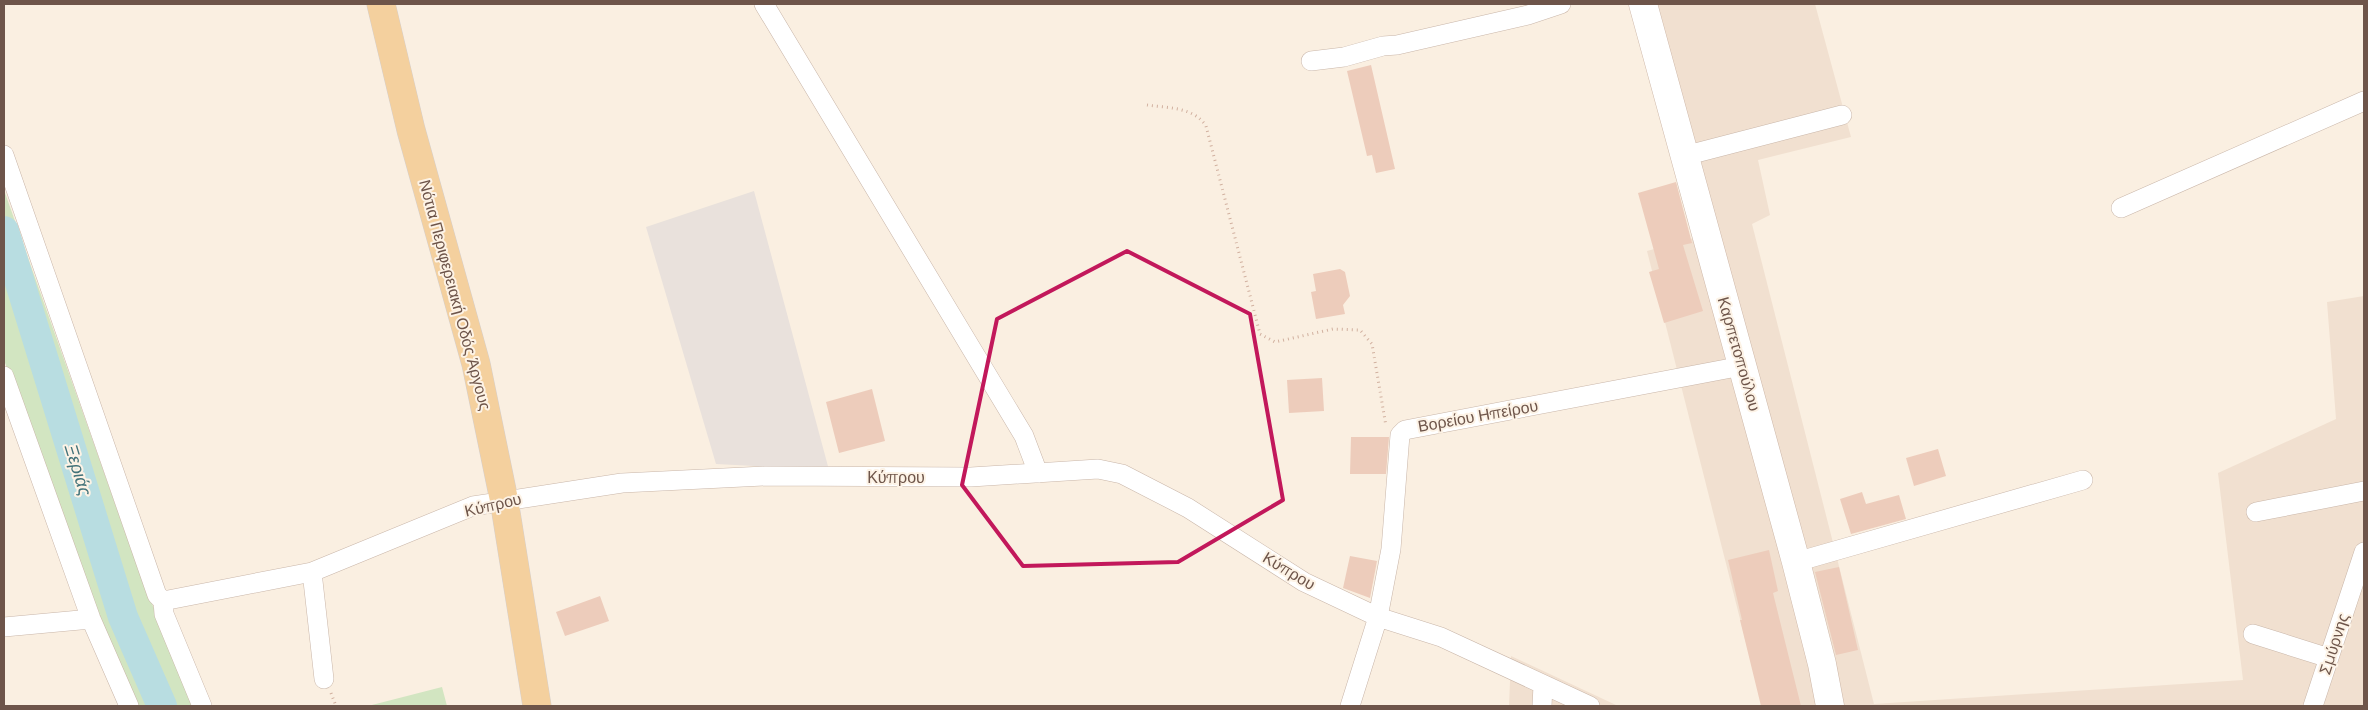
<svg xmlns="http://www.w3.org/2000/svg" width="2368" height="710" viewBox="0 0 2368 710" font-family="Montserrat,sans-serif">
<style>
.residential{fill:#f1e0d0}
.industrial{fill:#e9e1dc}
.green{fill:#d2e5c1}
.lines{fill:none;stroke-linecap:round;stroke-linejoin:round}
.river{stroke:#b8dde1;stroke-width:30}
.building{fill:#edccbb}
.minor-casing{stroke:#c9b6a9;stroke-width:20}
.secondary-casing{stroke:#ceb8a9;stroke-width:29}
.primary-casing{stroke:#d6cfcc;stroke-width:29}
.path{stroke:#d1b09f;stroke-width:3;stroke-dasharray:1 4;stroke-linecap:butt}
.minor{stroke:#fff;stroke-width:19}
.secondary{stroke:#fff;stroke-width:28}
.primary{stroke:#f4d09e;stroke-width:28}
.marked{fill:none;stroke:#c2185b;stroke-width:4;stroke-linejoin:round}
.labels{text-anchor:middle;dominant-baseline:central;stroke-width:4;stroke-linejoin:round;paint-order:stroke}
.street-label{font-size:16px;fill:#6e554a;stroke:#fdf3e6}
.water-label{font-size:18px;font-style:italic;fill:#43737a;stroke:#fdf3e6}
</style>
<rect width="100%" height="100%" fill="#faefe1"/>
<path class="residential" d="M 1633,4 L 1815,4 L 1851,137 L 1758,160 L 1770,215 L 1752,224 L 1874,704 L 2243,680 L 2218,473 L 2336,419 L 2327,302 L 2364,296 L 2364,706 L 1762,706 L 1647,251 L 1694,238 Z
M 1511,656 L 1616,705 L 1622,706 L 1509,706 Z"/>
<path class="industrial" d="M 754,191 L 829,470 L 716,464 L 646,227 Z"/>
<path class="green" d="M 4,190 L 141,577 L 174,657 L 197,706 L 135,706 L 74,556 L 4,360 Z
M 442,687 L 447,706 L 368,706 Z"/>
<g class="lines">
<path class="river" d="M 4,231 L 123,617 L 162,706"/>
</g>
<path class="building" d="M 1371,65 L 1395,169 L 1376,173 L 1372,155 L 1367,156 L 1347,71 Z
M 1676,182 L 1692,243 L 1683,245 L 1703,311 L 1664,323 L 1649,272 L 1659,269 L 1638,193 Z
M 1340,269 L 1345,272 L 1350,296 L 1343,305 L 1345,314 L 1316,319 L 1311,292 L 1316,291 L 1313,274 Z
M 1322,378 L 1324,411 L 1289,413 L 1287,380 Z
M 872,389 L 885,441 L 839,453 L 826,402 Z
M 1351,437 L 1389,437 L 1386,474 L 1350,474 Z
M 1938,449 L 1946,476 L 1914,486 L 1906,458 Z
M 1862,492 L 1866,504 L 1899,495 L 1906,519 L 1851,534 L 1840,499 Z
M 1769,550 L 1778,591 L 1773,593 L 1801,706 L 1761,706 L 1740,620 L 1742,620 L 1728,560 Z
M 1350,556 L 1377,561 L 1370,598 L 1343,588 Z
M 1839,567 L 1858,650 L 1836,655 L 1815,572 Z
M 600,596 L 609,621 L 565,636 L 556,612 Z"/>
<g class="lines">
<g class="minor-casing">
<path id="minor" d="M 764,4 L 1024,436 L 1038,473
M 1311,61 L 1344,57 L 1383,46 L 1397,45 L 1528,15 L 1561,4
M 4,155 L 157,595 L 163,601 L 164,614 L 202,706
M 1684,156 L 1842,115
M 2121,208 L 2364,101
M 4,376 L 91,619 L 129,706
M 2256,512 L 2364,491
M 1796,562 L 2083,480
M 312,572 L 324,679
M 163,601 L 312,572 L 473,506 L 622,483 L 765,476 L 971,477 L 1098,469 L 1122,474 L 1188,508 L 1304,582 L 1378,617 L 1441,637 L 1590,706
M 4,627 L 91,619
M 2253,634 L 2329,658
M 1350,706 L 1378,617 L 1391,549 L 1400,435 L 1405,430 L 1742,366
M 1542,706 L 1543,685
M 2313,706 L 2364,552"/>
</g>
<g class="secondary-casing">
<path id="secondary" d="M 1643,4 L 1796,562 L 1822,664 L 1830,706"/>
</g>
<g class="primary-casing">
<path id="primary" d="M 381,4 L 411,130 L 476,364 L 504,500 L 537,706"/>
</g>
<path class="path" d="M 1147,105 C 1168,108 1194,107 1206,126 L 1260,334 L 1275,342 L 1333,329 L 1360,330 L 1372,344 L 1386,426
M 331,693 L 336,706"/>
<use href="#minor" class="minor"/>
<use href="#secondary" class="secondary"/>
<use href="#primary" class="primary"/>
</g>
<path class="marked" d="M 1127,251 L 1250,314 L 1283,500 L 1178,562 L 1023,566 L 962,485 L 997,319 Z"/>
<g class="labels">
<g class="street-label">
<text transform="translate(455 295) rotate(75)">Νότια Περιφερειακή Οδός Άργους</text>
<text transform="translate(1739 354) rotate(74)">Καρπετοπούλου</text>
<text transform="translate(1478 416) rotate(-10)">Βορείου Ηπείρου</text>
<text x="896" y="477">Κύπρου</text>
<text transform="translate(493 505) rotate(-13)">Κύπρου</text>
<text transform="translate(1289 571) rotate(31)">Κύπρου</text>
<text transform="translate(2334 644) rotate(-72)">Σμύρνης</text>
</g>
<g class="water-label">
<text transform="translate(78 470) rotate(73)">Ξεριάς</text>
</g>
</g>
<rect width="2368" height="710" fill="none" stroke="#6e554a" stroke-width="10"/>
</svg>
